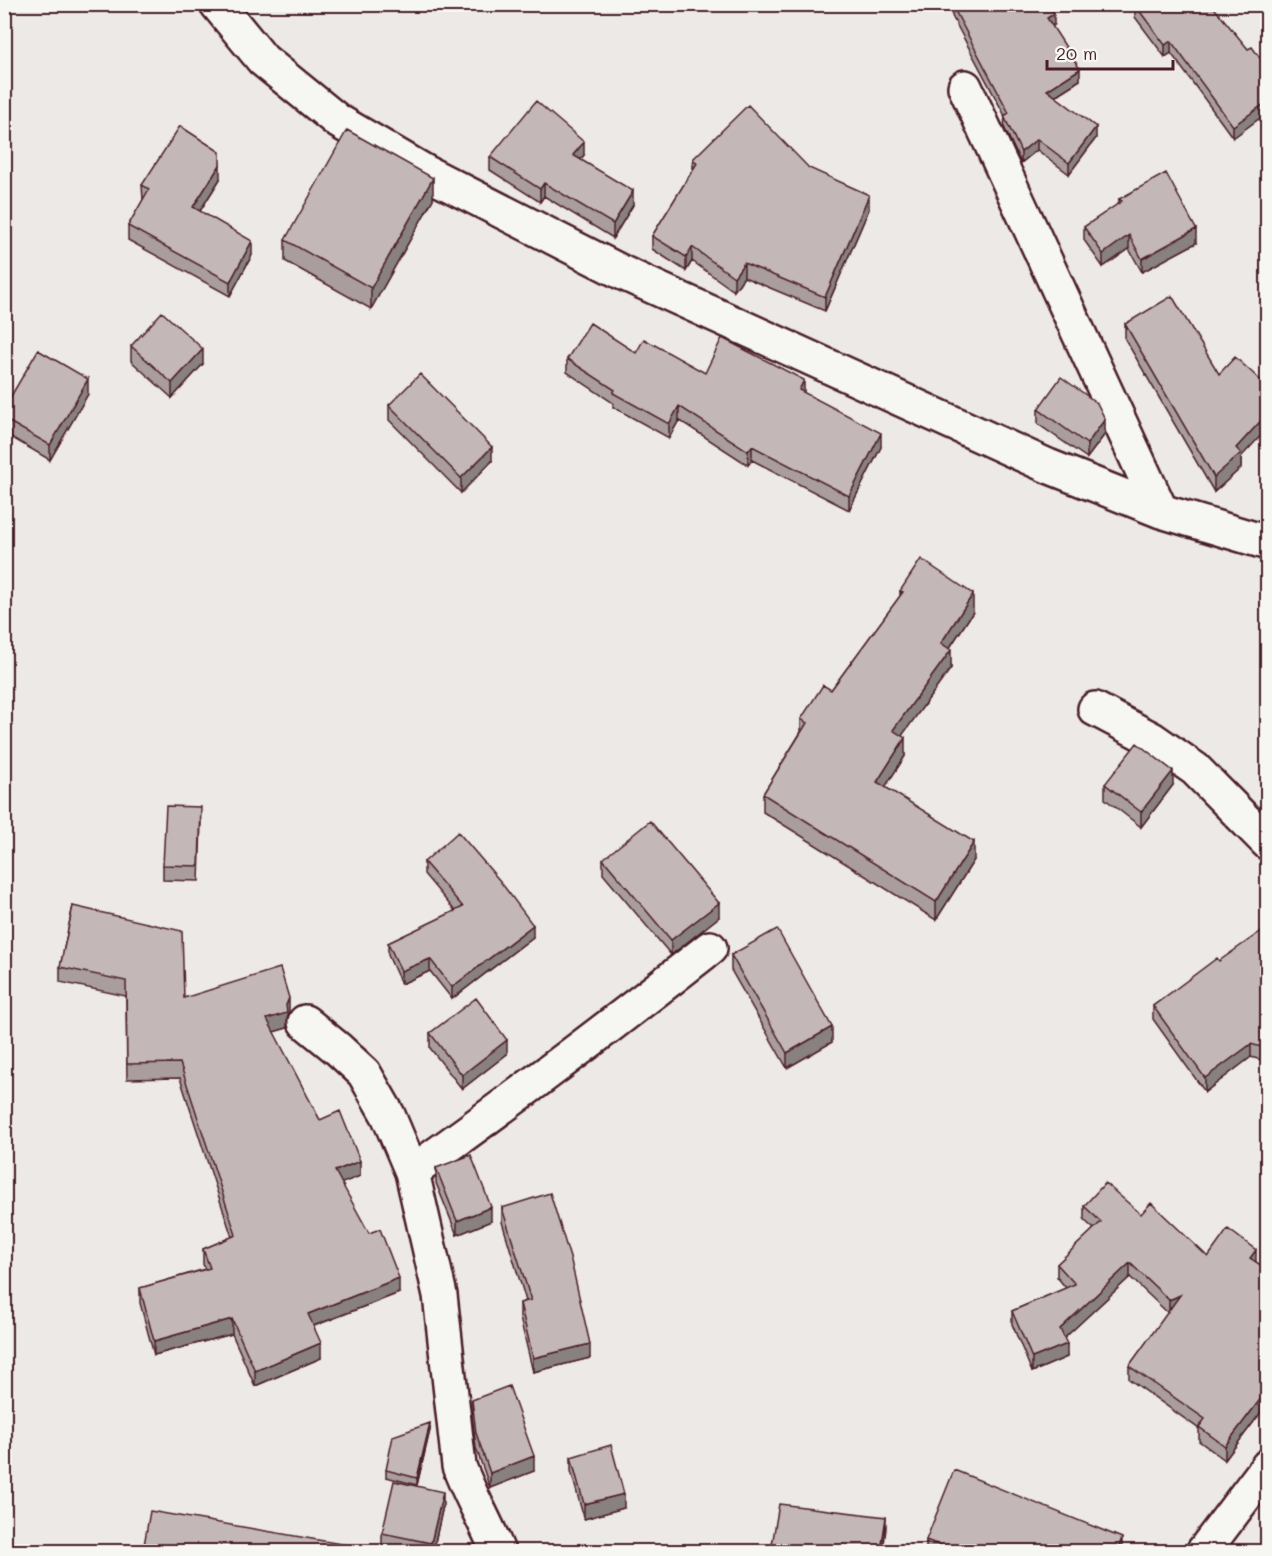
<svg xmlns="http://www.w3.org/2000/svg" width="1272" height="1556" viewBox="0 0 1272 1556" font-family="Mali,sans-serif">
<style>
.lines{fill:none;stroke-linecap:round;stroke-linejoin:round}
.minor-casing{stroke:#4a1f2b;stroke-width:38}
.minor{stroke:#f6f6f2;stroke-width:33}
.wall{fill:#a99d9d;stroke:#4a1f2b;stroke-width:1.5}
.shaded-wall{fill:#898080;stroke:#4a1f2b;stroke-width:1.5}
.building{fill:#c4b7b7;stroke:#4a1f2b;stroke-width:1.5}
</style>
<rect width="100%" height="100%" fill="#ece9e6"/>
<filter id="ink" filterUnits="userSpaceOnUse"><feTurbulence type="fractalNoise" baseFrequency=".0167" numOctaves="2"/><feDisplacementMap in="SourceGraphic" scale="12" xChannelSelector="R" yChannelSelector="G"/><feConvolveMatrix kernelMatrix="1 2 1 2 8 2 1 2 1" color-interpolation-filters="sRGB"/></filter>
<g filter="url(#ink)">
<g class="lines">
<g class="minor-casing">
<path id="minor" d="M 217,4 L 263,60 L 338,121 L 425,172 L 623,273 L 1048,466 L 1161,511 L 1268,543
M 965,87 L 1161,511
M 1095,709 L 1152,739 L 1195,769 L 1268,843
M 305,1022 L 338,1049 L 364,1073 L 388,1115 L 412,1172 L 440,1295 L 459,1466 C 470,1496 486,1522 498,1552
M 412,1172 C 513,1100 612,1025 710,948
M 1203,1552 L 1268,1466"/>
</g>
<use href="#minor" class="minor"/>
</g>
<path class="wall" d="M 952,5 L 1054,25 L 1052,26 L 1080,80 L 1055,96 L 1096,138 L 1069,174 L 1037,150 L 1021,163 L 1004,127 L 1005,116 L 952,16 Z
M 1135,5 L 1248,49 L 1233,138 L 1171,53 L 1165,57 L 1135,17 Z
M 584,155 L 580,160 L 633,205 L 613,238 L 544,196 L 540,202 L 490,170 L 490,157 Z
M 693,159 L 809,168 L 869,209 L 825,311 L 744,277 L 734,291 L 692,261 L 686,271 L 652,249 L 652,236 L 693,170 Z
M 220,179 L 200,211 L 252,255 L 230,296 L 128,240 L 128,226 L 143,200 L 142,185 Z
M 433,199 L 371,309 L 285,261 L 285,240 Z
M 1119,199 L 1196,243 L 1142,272 L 1129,249 L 1103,267 L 1084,240 L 1084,227 L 1119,204 Z
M 1125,324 L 1241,457 L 1241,468 L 1214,492 L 1125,339 Z
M 131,346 L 203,364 L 172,398 L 131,361 Z
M 636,353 L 705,373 L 804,393 L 881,447 L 849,510 L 752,460 L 748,465 L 679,420 L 669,438 L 613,407 L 613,403 L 567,372 L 567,359 Z
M 88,394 L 50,460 L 4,433 L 4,408 Z
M 389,405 L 492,461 L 461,493 L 389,420 Z
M 1038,409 L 1105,434 L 1087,458 L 1038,424 Z
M 900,591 L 973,612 L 949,649 L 951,668 L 902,735 L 905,756 L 885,787 L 974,860 L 936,920 L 763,812 L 763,794 L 801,732 L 801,719 L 831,690 L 900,596 Z
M 1105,784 L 1173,785 L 1141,827 L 1105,799 Z
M 201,822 L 199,881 L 163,880 L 163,865 Z
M 603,859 L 719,917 L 671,955 L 603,874 Z
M 424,862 L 533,937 L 452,999 L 430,971 L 401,984 L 388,955 L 388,943 L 455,911 L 424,874 Z
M 73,906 L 184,998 L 289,1012 L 287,1018 L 287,1028 L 273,1032 L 320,1120 L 360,1176 L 341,1183 L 399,1293 L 314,1326 L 321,1358 L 255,1386 L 232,1334 L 154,1355 L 140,1303 L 140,1288 L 205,1269 L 203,1264 L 203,1249 L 232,1237 L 180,1078 L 127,1079 L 126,996 L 60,982 L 60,967 Z
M 1268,937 L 1268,1062 L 1251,1057 L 1205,1092 L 1153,1019 L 1153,1006 L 1219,961 Z
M 731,955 L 832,1042 L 787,1068 L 731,970 Z
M 430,1033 L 507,1054 L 462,1089 L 430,1048 Z
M 436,1168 L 491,1221 L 457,1235 L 436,1183 Z
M 1084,1206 L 1141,1214 L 1208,1257 L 1256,1262 L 1268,1270 L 1268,1403 L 1225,1460 L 1199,1441 L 1199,1429 L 1129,1379 L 1129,1366 L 1168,1313 L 1130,1277 L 1064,1338 L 1067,1357 L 1032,1372 L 1012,1324 L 1012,1311 L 1066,1288 L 1057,1277 L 1057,1264 L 1094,1229 L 1084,1220 Z
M 502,1208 L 590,1358 L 533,1372 L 520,1318 L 520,1303 L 526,1301 L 502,1222 Z
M 472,1400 L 534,1471 L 490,1488 L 476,1448 L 472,1415 Z
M 430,1430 L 417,1485 L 386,1477 L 386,1470 Z
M 571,1457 L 624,1508 L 584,1519 L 571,1471 Z
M 443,1506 L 433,1551 L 402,1551 L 382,1547 L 382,1533 Z
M 926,1540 L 1122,1551 L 926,1551 Z"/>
<path class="shaded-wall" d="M 1054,14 L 1054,25 L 1047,28 L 1047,18 Z
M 1171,41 L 1171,53 L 1165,57 L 1165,45 Z
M 1080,69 L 1080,80 L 1047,101 L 1047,90 Z
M 1268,101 L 1268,112 L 1233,138 L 1233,126 Z
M 1096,127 L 1096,138 L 1069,174 L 1069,163 Z
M 1037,139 L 1037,150 L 1021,163 L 1021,152 Z
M 584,142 L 584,155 L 573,169 L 573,155 Z
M 220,165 L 220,179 L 193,222 L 193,207 Z
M 433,178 L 433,199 L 371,309 L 371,288 Z
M 544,183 L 544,196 L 540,202 L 540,189 Z
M 633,191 L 633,205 L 613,238 L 613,224 Z
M 869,195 L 869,209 L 825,311 L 825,297 Z
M 1196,229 L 1196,243 L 1142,272 L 1142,259 Z
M 1129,235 L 1129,249 L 1103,267 L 1103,254 Z
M 252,241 L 252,255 L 230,296 L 230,282 Z
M 692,247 L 692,261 L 686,271 L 686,257 Z
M 744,263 L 744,277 L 734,291 L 734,277 Z
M 203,349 L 203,364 L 172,398 L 172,383 Z
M 88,379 L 88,394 L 50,460 L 50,445 Z
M 804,380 L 804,394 L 799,390 Z
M 679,406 L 679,420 L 669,438 L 669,424 Z
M 1268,413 L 1268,428 L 1241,457 L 1241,468 L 1214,492 L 1214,477 L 1236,448 Z
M 1105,419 L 1105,434 L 1087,458 L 1087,444 Z
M 881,433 L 881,447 L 849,510 L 849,496 Z
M 752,446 L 752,460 L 748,465 L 748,451 Z
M 492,447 L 492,461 L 461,493 L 461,478 Z
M 973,594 L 973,612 L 941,661 L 941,643 Z
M 951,650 L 951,668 L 893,748 L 893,730 Z
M 905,738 L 905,756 L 877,800 L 877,782 Z
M 1173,771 L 1173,785 L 1141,827 L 1141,812 Z
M 974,842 L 974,860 L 936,920 L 936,902 Z
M 719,903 L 719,917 L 671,955 L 671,940 Z
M 533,925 L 533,937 L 452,999 L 452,987 Z
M 430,959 L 430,971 L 401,984 L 401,971 Z
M 289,998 L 289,1012 L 287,1018 L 287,1028 L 267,1034 L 267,1019 L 286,1005 Z
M 832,1027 L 832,1042 L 787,1068 L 787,1053 Z
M 507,1040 L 507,1054 L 462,1089 L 462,1075 Z
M 1251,1044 L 1251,1057 L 1205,1092 L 1205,1078 Z
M 360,1161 L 360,1176 L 335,1186 L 335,1171 Z
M 491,1207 L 491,1221 L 457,1235 L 457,1221 Z
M 1256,1250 L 1256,1264 L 1250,1258 Z
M 1130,1263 L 1130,1277 L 1060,1342 L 1060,1329 Z
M 399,1278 L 399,1293 L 308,1328 L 308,1314 Z
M 1180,1295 L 1169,1314 L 1169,1300 Z
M 232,1319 L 232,1334 L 154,1355 L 154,1341 Z
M 321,1343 L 321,1358 L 255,1386 L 255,1371 Z
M 590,1344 L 590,1358 L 533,1372 L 533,1358 Z
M 1067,1344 L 1067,1357 L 1032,1372 L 1032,1358 Z
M 1268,1389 L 1268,1403 L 1225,1460 L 1225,1446 Z
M 430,1423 L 430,1430 L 417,1485 L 417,1478 Z
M 534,1456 L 534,1471 L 490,1488 L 490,1473 Z
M 443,1492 L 443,1506 L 433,1551 L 431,1551 L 431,1543 Z
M 624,1494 L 624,1508 L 584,1519 L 584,1504 Z
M 886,1517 L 886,1529 L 883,1551 L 881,1551 Z
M 1122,1538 L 1122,1551 L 1117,1551 Z"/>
<path class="building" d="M 1049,4 L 1054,14 L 1047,18 L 1080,69 L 1047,90 L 1096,127 L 1069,163 L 1037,139 L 1021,152 L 1004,116 L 1009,113 L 952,5 Z
M 1136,4 L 1211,4 L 1248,49 L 1252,47 L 1268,69 L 1268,101 L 1233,126 L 1171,41 L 1165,45 L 1135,5 Z
M 536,101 L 584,142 L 573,155 L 633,191 L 613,224 L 544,183 L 540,189 L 490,157 Z
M 748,105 L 809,168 L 869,195 L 825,297 L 744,263 L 734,277 L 692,247 L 686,257 L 652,236 L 697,163 L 693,159 Z
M 180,126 L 220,152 L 220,165 L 193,207 L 252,241 L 230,282 L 128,226 L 149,189 L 142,185 Z
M 347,130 L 433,178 L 371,288 L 285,240 Z
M 1166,173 L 1196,229 L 1142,259 L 1129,235 L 1103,254 L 1084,227 L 1122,201 L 1119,199 Z
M 1172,296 L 1219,374 L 1235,357 L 1268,387 L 1268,413 L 1236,448 L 1241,453 L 1214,477 L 1125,324 Z
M 162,312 L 203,349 L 172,383 L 131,346 Z
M 590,323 L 636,353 L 644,339 L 705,373 L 722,338 L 804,380 L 799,390 L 881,433 L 849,496 L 752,446 L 748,451 L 679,406 L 669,424 L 613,393 L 615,390 L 567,359 Z
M 38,350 L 88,379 L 50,445 L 4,419 L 4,408 Z
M 420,374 L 492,447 L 461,478 L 389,405 Z
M 1061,377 L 1097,403 L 1105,419 L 1087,444 L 1038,409 Z
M 921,559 L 973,594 L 941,643 L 951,650 L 893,730 L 905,738 L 877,782 L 974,842 L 936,902 L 763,794 L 807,723 L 801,719 L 823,685 L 831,690 L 903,592 L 900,591 Z
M 1137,743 L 1173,771 L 1141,812 L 1105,784 Z
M 166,806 L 201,807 L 199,866 L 163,865 Z
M 650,821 L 719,903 L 671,940 L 603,859 Z
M 458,832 L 500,881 L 533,925 L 452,987 L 430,959 L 401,971 L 388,943 L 463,907 L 424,862 Z
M 73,906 L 182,931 L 184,998 L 280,968 L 289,998 L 286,1005 L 287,1013 L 267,1019 L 320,1120 L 340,1111 L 360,1161 L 335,1171 L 369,1233 L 380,1229 L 399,1278 L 308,1314 L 321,1343 L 255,1371 L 232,1319 L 154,1341 L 140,1288 L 210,1268 L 203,1249 L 236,1235 L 180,1063 L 127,1064 L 126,981 L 60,967 Z
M 777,929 L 832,1027 L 787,1053 L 731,955 Z
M 1263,930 L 1268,937 L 1268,1049 L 1251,1044 L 1205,1078 L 1153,1006 L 1217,958 L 1219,961 Z
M 476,998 L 507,1040 L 462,1075 L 430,1033 Z
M 471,1155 L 491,1207 L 457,1221 L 436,1168 Z
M 1105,1183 L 1141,1214 L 1151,1203 L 1208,1257 L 1228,1229 L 1256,1250 L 1250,1258 L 1268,1270 L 1268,1389 L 1225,1446 L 1199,1427 L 1205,1419 L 1129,1366 L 1180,1295 L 1169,1300 L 1130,1263 L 1060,1329 L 1067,1344 L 1032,1358 L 1012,1311 L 1075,1284 L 1057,1264 L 1101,1222 L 1084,1206 Z
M 550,1193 L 571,1261 L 590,1344 L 533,1358 L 520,1303 L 531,1300 L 502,1208 Z
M 509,1386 L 534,1456 L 490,1473 L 476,1433 L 472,1400 Z
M 430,1423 L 417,1478 L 386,1470 L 393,1436 Z
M 611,1445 L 624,1494 L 584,1504 L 571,1457 Z
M 954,1470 L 1122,1538 L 1117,1551 L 955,1551 L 926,1540 Z
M 394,1481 L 443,1492 L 431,1543 L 382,1533 Z
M 779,1504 L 886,1517 L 881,1551 L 771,1551 Z
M 150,1511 L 382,1551 L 143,1551 Z"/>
</g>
<rect width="1272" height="1556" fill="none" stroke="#f6f6f2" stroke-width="24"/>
<rect x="12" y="12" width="1248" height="1532" fill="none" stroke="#4a1f2b" stroke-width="2" filter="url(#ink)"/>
<path d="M1047 60v9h126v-9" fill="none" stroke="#4a1f2b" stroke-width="3"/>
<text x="1056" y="60" font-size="18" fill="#4a1f2b" stroke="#f6f6f2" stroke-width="4.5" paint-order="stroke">20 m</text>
</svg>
